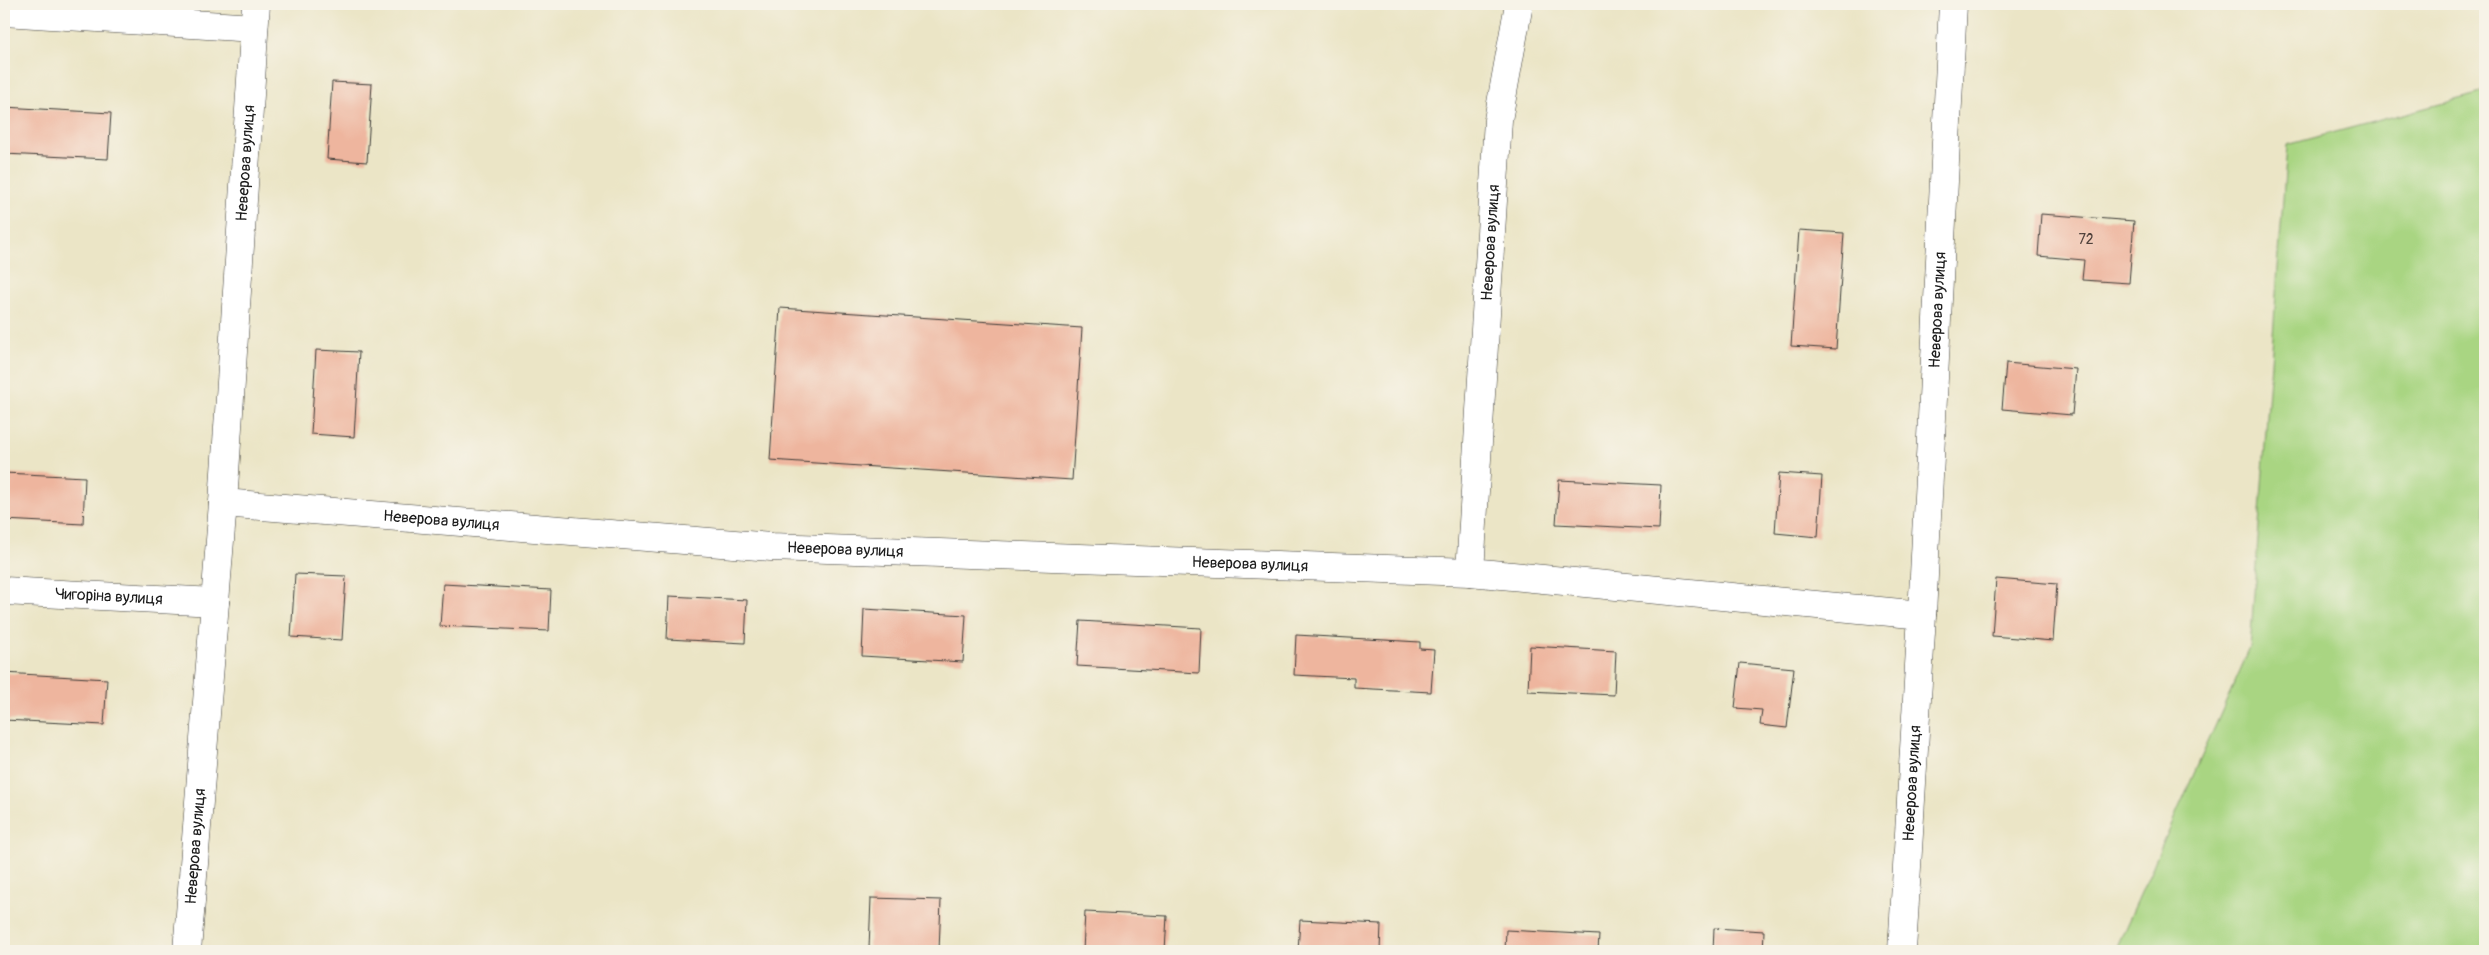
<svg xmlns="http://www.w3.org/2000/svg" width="2489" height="955" viewBox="0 0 2489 955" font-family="Pangolin,sans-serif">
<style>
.green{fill:#a9d582;stroke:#62784f}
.building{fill:#eeb59e}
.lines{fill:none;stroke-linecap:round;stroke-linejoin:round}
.street-casing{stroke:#3b3a36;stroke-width:29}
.street{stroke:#fff;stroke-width:28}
.labels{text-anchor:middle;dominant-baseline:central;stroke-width:4;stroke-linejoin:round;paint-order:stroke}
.number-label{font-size:14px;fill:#50423c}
.street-label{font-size:16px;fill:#1c1c1c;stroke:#f7f3e8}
</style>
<rect width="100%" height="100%" fill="#f7f3e8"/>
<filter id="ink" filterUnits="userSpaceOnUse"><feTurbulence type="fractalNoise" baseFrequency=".02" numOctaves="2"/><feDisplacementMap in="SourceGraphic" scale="10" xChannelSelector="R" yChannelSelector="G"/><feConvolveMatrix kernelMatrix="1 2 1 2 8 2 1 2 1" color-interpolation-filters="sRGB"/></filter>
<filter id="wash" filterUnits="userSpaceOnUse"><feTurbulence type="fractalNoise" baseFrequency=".0096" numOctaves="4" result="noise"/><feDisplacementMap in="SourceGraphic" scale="20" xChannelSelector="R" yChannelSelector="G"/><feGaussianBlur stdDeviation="1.12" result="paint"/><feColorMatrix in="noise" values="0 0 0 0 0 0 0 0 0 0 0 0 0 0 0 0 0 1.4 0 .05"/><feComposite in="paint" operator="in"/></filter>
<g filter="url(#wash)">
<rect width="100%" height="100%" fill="#ebe5c6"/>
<path class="green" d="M 2485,92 L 2485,951 L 2115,951 L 2250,648 L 2287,145 Z"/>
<g id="blocks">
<path class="building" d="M 332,82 L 372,84 L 367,162 L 327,159 Z
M 4,107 L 111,113 L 108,159 L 4,154 Z
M 2041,214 L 2134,221 L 2129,283 L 2082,280 L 2084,260 L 2038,256 Z
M 1799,230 L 1844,233 L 1836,349 L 1791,346 Z
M 780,308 L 1082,328 L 1072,480 L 770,460 Z
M 316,350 L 359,352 L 354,437 L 311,434 Z
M 2006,363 L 2076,369 L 2072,415 L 2002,409 Z
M 4,473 L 85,477 L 83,524 L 4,520 Z
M 1779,473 L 1822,476 L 1818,537 L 1775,533 Z
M 1559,480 L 1661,485 L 1659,529 L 1556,524 Z
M 295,574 L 346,576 L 342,640 L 291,637 Z
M 1996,579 L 2057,584 L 2053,641 L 1992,636 Z
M 443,584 L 551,590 L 549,631 L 440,626 Z
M 669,596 L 747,600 L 745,643 L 667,639 Z
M 864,609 L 966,615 L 963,662 L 862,656 Z
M 1080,621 L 1201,628 L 1199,673 L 1077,666 Z
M 1296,635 L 1420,642 L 1420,649 L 1434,650 L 1431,692 L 1354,688 L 1354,678 L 1294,675 Z
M 1530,646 L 1616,651 L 1614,695 L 1528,691 Z
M 1740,663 L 1794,668 L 1787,728 L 1760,725 L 1762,710 L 1735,708 Z
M 4,673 L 107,679 L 104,725 L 4,720 Z
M 871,898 L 941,900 L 939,951 L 869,948 Z
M 1085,912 L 1167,916 L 1165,951 L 1083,951 Z
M 1300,920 L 1381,924 L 1380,951 L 1298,951 Z
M 1714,928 L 1764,931 L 1763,951 L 1713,951 Z
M 1506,930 L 1599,935 L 1598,951 L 1505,951 Z"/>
</g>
</g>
<g filter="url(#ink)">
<use href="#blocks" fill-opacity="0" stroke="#3b3a36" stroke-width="1"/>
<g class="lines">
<g class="street-casing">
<g id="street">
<path d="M 4,12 L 254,28"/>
<path id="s1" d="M 223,503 L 771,547 L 1470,572 L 1922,615"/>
<path id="s2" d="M 1470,572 L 1498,120 L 1519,4"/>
<path id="s3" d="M 4,591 L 215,602"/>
<path id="s4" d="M 187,951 L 223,503 L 256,4"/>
<path id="s5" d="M 1902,951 L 1922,615 L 1953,4"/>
</g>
</g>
<use href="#street" class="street"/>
</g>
</g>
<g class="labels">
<g class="number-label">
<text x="2086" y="239">72</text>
</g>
<g class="street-label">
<text stroke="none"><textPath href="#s4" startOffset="790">Неверова вулиця</textPath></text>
<text stroke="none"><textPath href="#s2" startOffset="330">Неверова вулиця</textPath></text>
<text stroke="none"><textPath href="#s5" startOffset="642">Неверова вулиця</textPath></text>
<text stroke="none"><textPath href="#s1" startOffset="219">Неверова вулиця</textPath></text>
<text stroke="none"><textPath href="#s1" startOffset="624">Неверова вулиця</textPath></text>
<text stroke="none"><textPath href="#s1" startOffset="1029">Неверова вулиця</textPath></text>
<text stroke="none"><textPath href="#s3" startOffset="105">Чигоріна вулиця</textPath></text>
<text stroke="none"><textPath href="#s5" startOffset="168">Неверова вулиця</textPath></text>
<text stroke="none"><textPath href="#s4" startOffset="105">Неверова вулиця</textPath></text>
</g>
</g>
<rect width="2489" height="955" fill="none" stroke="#f7f3e8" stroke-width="20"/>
</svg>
